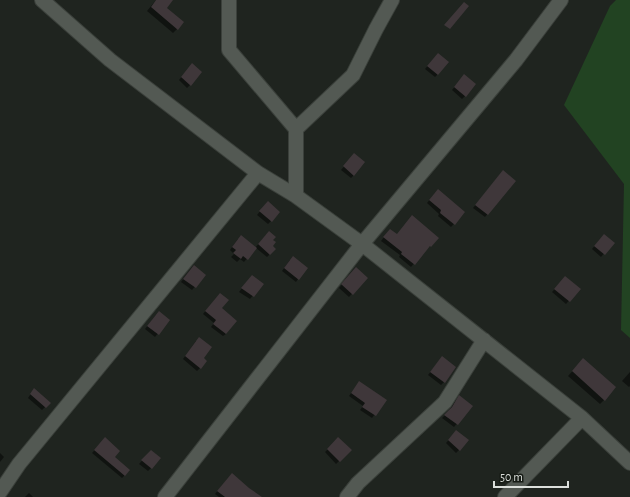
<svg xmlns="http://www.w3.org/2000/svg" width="630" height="497" viewBox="0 0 630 497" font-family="'Alegreya Sans',sans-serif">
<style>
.green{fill:#224322}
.shadow{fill:#0007}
.building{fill:#3f373a}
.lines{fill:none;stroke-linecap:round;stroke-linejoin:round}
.minor-casing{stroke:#3b403b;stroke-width:16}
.minor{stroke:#535953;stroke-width:14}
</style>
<rect width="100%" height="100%" fill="#1f241f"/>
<path class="green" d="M 616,0 L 630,0 L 630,338 L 621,330 L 624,184 L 564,105 L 610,6 Z"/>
<path class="shadow" d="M 156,0 L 172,0 L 165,8 L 177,29 L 173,33 L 147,11 Z
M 435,57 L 438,74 L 435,77 L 425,69 Z
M 189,68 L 190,85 L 187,88 L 179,80 Z
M 462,78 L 465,96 L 462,99 L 452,90 Z
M 352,157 L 354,175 L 351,178 L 341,170 Z
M 501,175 L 515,181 L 485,217 L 473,208 Z
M 435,193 L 464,213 L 451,227 L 438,216 L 439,214 L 427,203 Z
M 265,205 L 271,221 L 268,224 L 257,215 Z
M 387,233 L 397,235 L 430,246 L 427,248 L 411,267 L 399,257 L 400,255 L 381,241 Z
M 266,235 L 272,240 L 270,254 L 267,257 L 256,248 L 244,262 L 240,259 L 237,262 L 231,257 L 234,254 L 230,250 L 238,239 L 255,248 Z
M 601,238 L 613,243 L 601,257 L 592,249 Z
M 290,260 L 298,279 L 296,282 L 282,271 Z
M 191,269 L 205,275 L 192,290 L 181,282 Z
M 354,271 L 367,278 L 349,297 L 339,288 Z
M 249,279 L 262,284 L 250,299 L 239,292 Z
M 563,280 L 579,289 L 566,304 L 552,292 Z
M 217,297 L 226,334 L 223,336 L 211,327 L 214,323 L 203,314 Z
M 156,315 L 169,320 L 155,337 L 145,329 Z
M 196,341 L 202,358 L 200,368 L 197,371 L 183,359 Z
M 442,357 L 444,382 L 441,385 L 428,375 Z
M 579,364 L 604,400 L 600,404 L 568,376 Z
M 630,372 L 630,386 L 629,387 L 622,381 Z
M 359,382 L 386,400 L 372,418 L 360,410 L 363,406 L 349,396 Z
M 32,392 L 49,403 L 42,410 L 28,398 Z
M 456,400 L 472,406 L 454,427 L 442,418 L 449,411 Z
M 454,434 L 459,450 L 456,453 L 446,443 Z
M 105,439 L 114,457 L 129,471 L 122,478 L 92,453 Z
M 338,439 L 350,450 L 336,464 L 325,452 Z
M 0,453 L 4,457 L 0,462 Z
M 148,454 L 160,459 L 148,471 L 139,464 Z
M 229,477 L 260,497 L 219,497 L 215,494 Z
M 29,493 L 33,497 L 25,497 Z"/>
<path class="building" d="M 156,0 L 173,0 L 167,8 L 184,22 L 178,30 L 151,7 Z
M 464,2 L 469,6 L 450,29 L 444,25 Z
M 438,53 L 449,62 L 438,75 L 427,66 Z
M 192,63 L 202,72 L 191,86 L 181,77 Z
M 464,74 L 476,84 L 466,97 L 454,87 Z
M 354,153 L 365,162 L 354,176 L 343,166 Z
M 503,170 L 516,181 L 488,215 L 475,205 Z
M 438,189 L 465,212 L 455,225 L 440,213 L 441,210 L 429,200 Z
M 268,201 L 280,212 L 272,222 L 259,211 Z
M 412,215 L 439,238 L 431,247 L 430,246 L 415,265 L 401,254 L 402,252 L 383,237 L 390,229 L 397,234 Z
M 269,231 L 276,237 L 273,240 L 276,242 L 273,246 L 276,249 L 270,255 L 258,244 Z
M 604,234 L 615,243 L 605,255 L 594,246 Z
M 241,235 L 257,248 L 248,260 L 243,256 L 241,259 L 233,253 L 236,250 L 232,247 Z
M 293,256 L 308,268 L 299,280 L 284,268 Z
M 194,265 L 206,275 L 196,288 L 183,279 Z
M 356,267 L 368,278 L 353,295 L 341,284 Z
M 252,275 L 264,284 L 254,297 L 241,288 Z
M 565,276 L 581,289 L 570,302 L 554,289 Z
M 220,293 L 229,300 L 222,308 L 237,321 L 226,334 L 213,324 L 216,320 L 205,311 Z
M 159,311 L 170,320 L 159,335 L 147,326 Z
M 199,337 L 212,347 L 204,358 L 207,361 L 201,369 L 185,356 Z
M 442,356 L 456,367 L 445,383 L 430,372 Z
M 583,358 L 616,387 L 605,401 L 572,371 Z
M 359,381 L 387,400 L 376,416 L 362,407 L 365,403 L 351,393 Z
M 34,388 L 51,403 L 46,408 L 30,394 Z
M 459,395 L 473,406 L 458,425 L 444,415 L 452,407 Z
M 456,430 L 469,440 L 460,451 L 448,440 Z
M 105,437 L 120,451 L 115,457 L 130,470 L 125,476 L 94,450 Z
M 338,437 L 352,450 L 340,462 L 327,449 Z
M 151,450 L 161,458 L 152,469 L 141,460 Z
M 232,473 L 249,488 L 262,497 L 225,497 L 217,491 Z"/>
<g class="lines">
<g class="minor-casing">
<path id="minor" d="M 42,0 L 110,60 L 258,173 L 296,196 L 362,244 L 582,418 L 630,463
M 229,0 L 229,50 L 296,129 L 296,196
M 296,129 L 353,75 L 376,29 L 392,0
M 0,492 L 19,464 L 258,173
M 165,497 L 362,244 L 516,60 L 561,0
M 347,497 L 358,483 L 445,402 L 484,340
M 505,497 L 582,418"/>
</g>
<use href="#minor" class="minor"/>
</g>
<path d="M494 481v6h74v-6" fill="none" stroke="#dbdfdb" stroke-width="2"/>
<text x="500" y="481" font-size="12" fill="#dbdfdb" stroke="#161b15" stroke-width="3" paint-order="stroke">50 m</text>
</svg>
